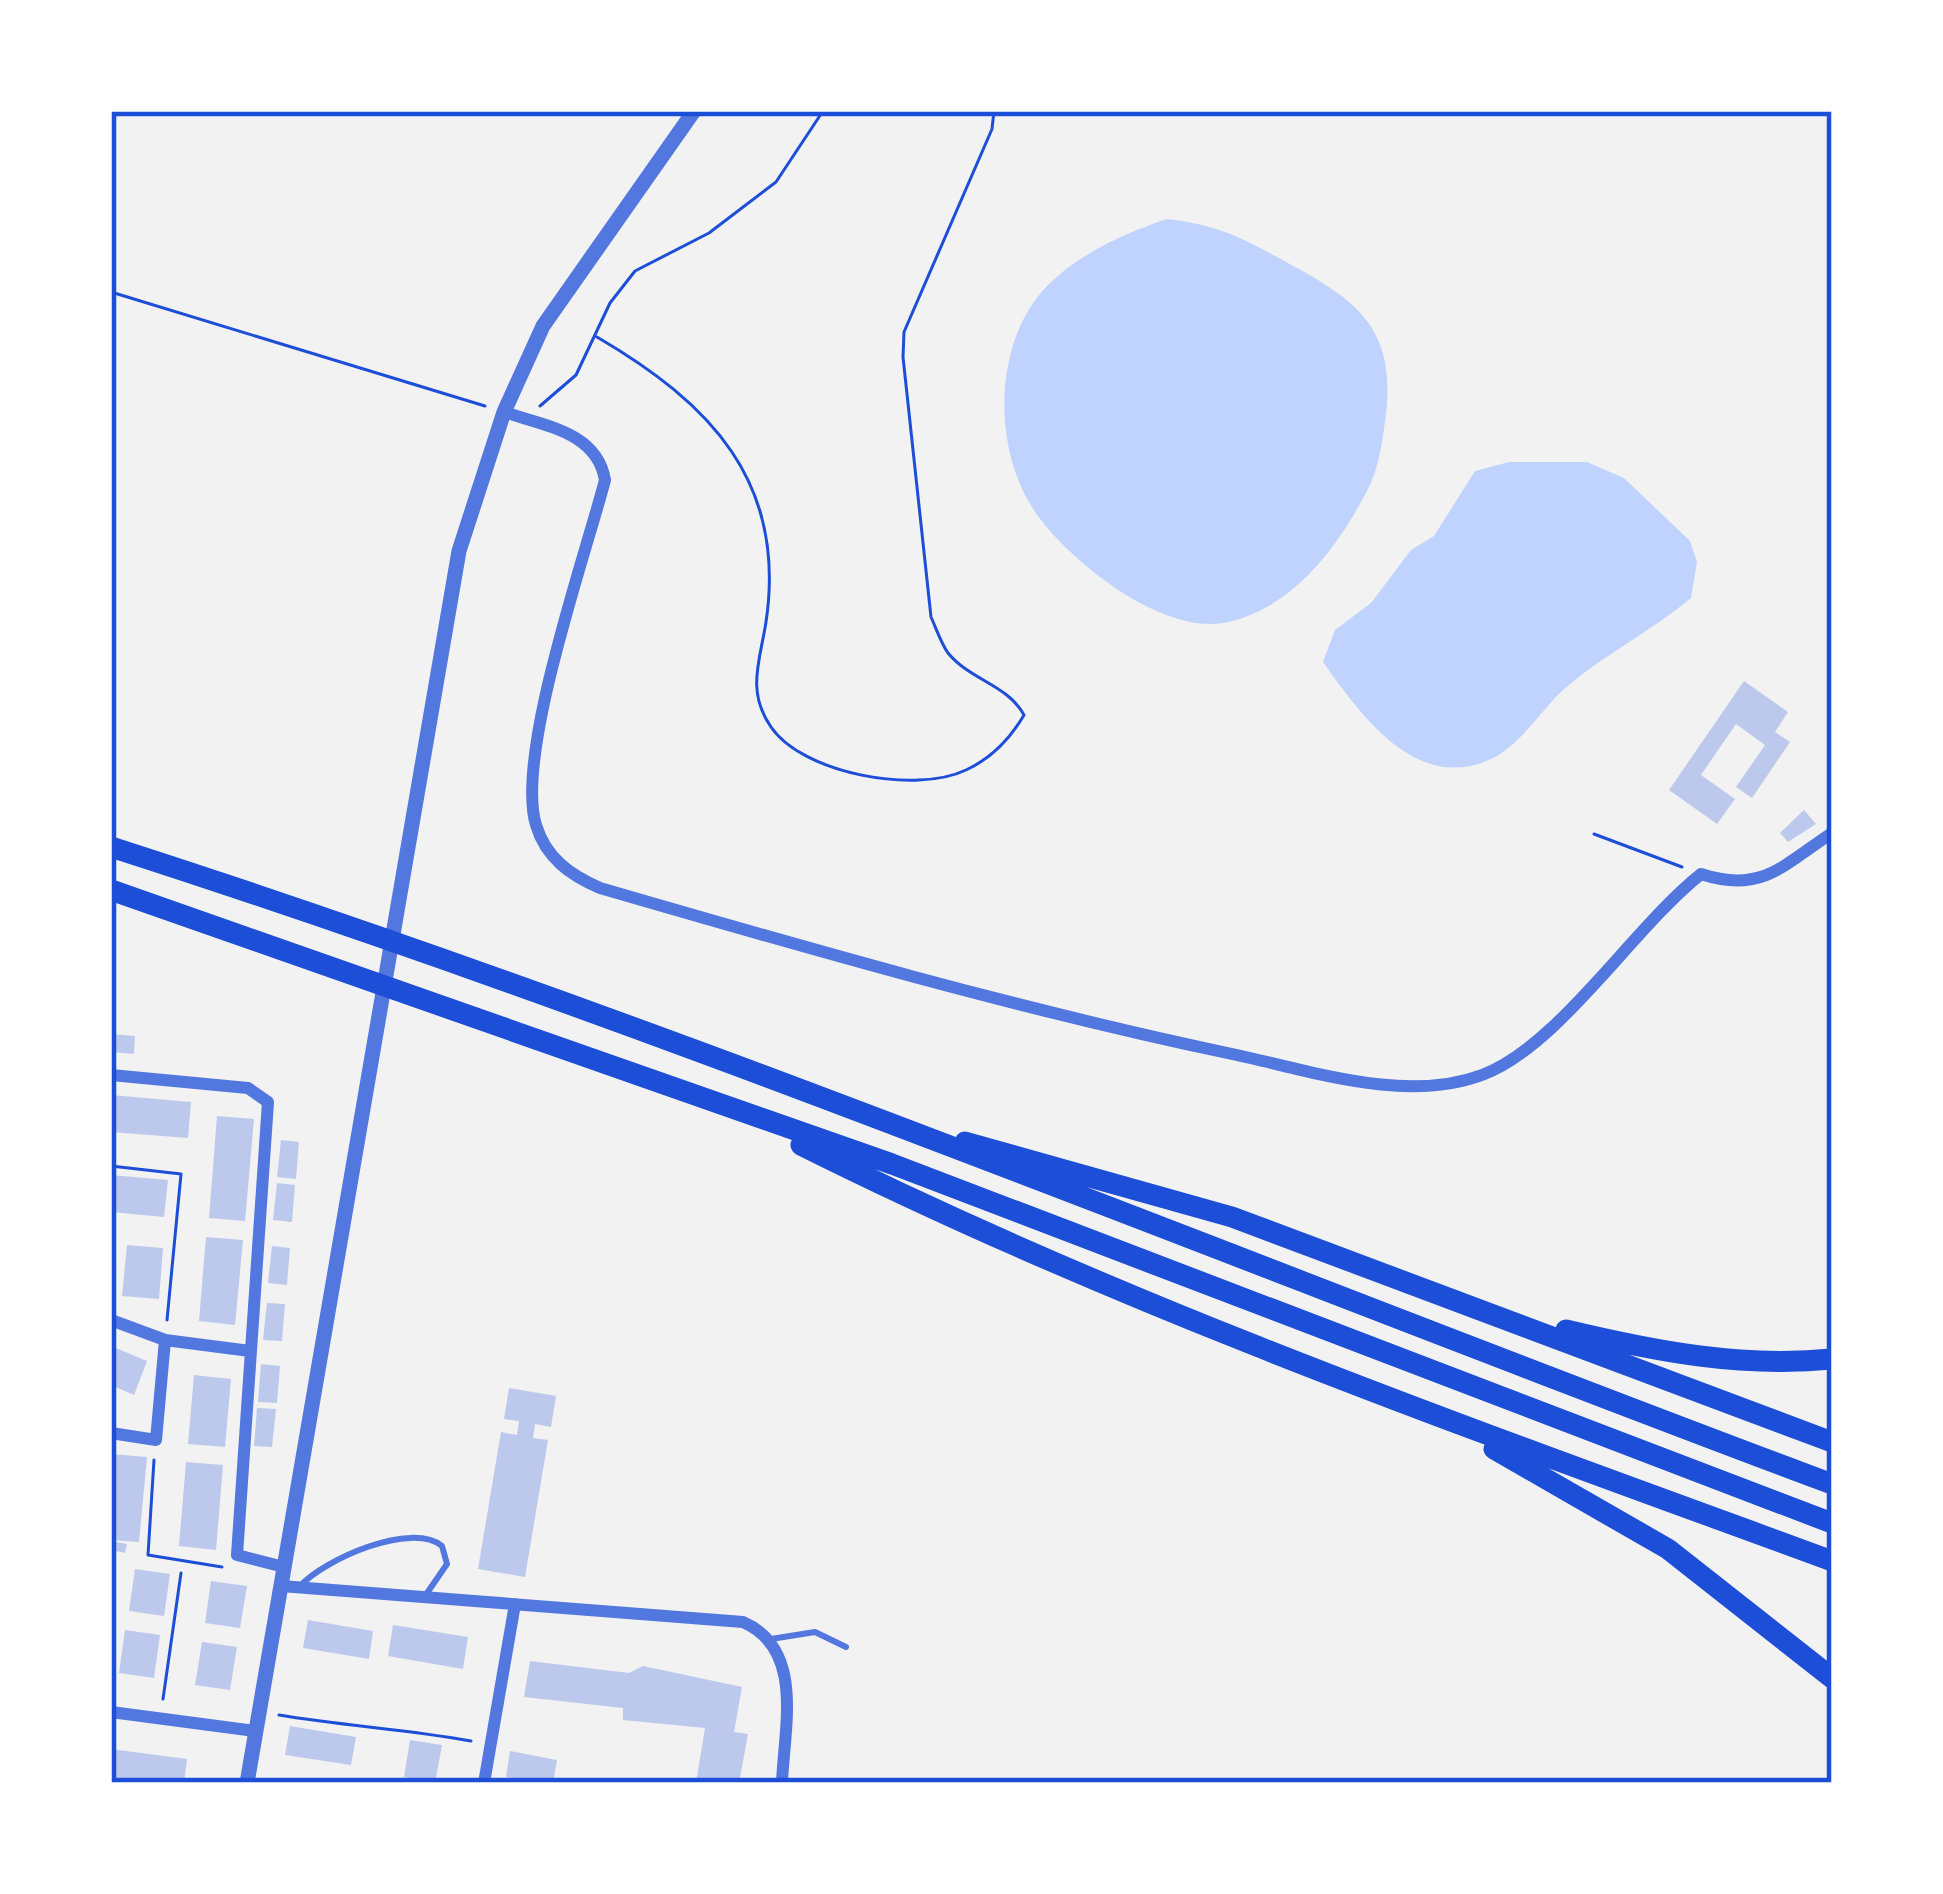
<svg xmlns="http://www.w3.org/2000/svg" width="1943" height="1894" viewBox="0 0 1943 1894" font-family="'Noto Sans',sans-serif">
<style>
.water{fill:#bfd3fe}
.building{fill:#bdc9ec}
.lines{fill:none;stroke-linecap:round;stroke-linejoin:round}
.path{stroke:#1d4ed8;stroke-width:3}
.service{stroke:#5277de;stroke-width:6}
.minor{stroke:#5277de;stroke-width:12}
.tertiary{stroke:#5277de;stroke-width:15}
.motorway{stroke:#1d4ed8;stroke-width:21}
.neatline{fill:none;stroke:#1d4ed8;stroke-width:4.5}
</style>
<rect width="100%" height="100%" fill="#f2f2f2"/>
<path class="water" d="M 1167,219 C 1215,225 1235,234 1277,257 C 1353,298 1399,324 1385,421 C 1382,445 1378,470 1367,491 C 1339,545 1296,604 1233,621 C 1200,630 1166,617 1138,602 C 1104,583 1065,551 1041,520 C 991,457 991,342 1048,285 C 1080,253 1125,233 1167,219 Z
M 1509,462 L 1587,462 L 1624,478 L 1690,541 L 1697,562 L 1691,598 C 1652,631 1603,655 1564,689 C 1539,712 1522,744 1491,759 C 1416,794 1360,714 1323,662 L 1335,630 L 1371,603 L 1411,550 L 1434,536 L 1475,471 Z"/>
<path class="building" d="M 1744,681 L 1788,712 L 1775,732 L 1790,742 L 1752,798 L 1736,787 L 1765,745 L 1736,724 L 1701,775 L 1735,799 L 1717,824 L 1669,790 Z
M 1804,810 L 1816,824 L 1788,842 L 1780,833 Z
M 111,1034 L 135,1036 L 134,1054 L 111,1052 Z
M 111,1095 L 191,1102 L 188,1138 L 111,1132 Z
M 217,1116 L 254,1119 L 245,1221 L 209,1218 Z
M 281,1140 L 299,1142 L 296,1179 L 277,1177 Z
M 111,1175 L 168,1180 L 164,1217 L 111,1212 Z
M 277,1183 L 295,1185 L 292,1222 L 273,1220 Z
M 206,1237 L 243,1240 L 235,1325 L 199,1321 Z
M 127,1245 L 163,1248 L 159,1299 L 122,1296 Z
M 272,1246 L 290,1248 L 287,1285 L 268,1283 Z
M 267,1303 L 285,1304 L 282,1341 L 263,1340 Z
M 111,1346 L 147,1361 L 134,1395 L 111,1385 Z
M 261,1364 L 280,1366 L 277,1403 L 258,1402 Z
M 194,1375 L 231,1379 L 225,1447 L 188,1444 Z
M 509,1388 L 556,1396 L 551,1427 L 535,1424 L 533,1438 L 548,1440 L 525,1577 L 478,1569 L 501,1432 L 517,1435 L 519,1421 L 504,1419 Z
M 257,1408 L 276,1409 L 272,1447 L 254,1446 Z
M 111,1454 L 147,1457 L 139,1542 L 111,1540 Z
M 186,1462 L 223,1465 L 216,1550 L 179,1546 Z
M 111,1541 L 127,1544 L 125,1553 L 111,1550 Z
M 135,1569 L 170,1574 L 164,1616 L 129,1611 Z
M 211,1581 L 247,1586 L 240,1628 L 205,1623 Z
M 308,1620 L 373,1631 L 369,1659 L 303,1648 Z
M 393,1625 L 468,1637 L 463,1669 L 388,1656 Z
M 125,1630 L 160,1635 L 154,1678 L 119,1673 Z
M 202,1642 L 237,1647 L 230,1690 L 195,1685 Z
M 530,1661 L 629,1673 L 643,1666 L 742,1687 L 734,1732 L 748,1734 L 739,1783 L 696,1783 L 705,1728 L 623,1720 L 623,1708 L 524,1697 Z
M 290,1726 L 356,1737 L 351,1765 L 285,1755 Z
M 410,1740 L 442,1745 L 435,1783 L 404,1777 Z
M 111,1749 L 187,1759 L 184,1783 L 111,1783 Z
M 510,1751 L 557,1760 L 553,1783 L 506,1777 Z"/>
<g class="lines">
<path class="path" d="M 111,292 L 485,406
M 597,337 C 710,403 787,482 766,622 C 760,661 746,691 771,727 C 803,774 916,794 966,770 C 992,758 1010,739 1024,715 C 1008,685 970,680 948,653 C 941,643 936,628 931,617 L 903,357 L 904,332 L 992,129 L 994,111
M 540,406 L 576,375 L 610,303 L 635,271 L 709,233 L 776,182 L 823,111
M 1594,834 L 1682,867
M 111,1166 L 181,1174 L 167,1320
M 154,1460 L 148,1555 L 222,1567
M 163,1699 L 181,1573
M 279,1715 C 344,1726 407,1729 471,1741"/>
<path class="service" d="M 300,1586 C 325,1559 411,1521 442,1546 L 447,1564 L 425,1596
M 771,1639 L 815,1632 L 846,1647"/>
<path class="minor" d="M 504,412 C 545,426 597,432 605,480 C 585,557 515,756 536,825 C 546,858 570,875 600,888 C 810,949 1018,1009 1232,1054 C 1309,1070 1404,1104 1482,1075 C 1559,1046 1632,929 1701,874 C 1762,894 1783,865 1832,833
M 111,1075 L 248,1088 L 268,1102 L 237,1555 L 284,1567
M 111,1320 L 165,1340 L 250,1351
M 111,1433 L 156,1440 L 165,1340
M 281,1586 L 743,1622 C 805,1649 784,1728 782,1783
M 111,1712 L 255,1731
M 484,1783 L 515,1604"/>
<path class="tertiary" d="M 247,1783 L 459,551 L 504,412 L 543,326 L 694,111"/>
<path class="motorway" d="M 111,847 C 693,1034 1259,1270 1832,1484
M 111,890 L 892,1164 L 1832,1523
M 965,1142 L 1232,1217 L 1832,1442
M 801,1145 C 1133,1311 1484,1433 1832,1561
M 1566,1330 C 1654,1351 1741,1368 1832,1359
M 1494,1449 L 1668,1549 L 1832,1678"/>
</g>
<rect width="1943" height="1894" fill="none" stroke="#ffffff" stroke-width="228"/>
<rect x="114" y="114" width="1715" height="1666" class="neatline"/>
</svg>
